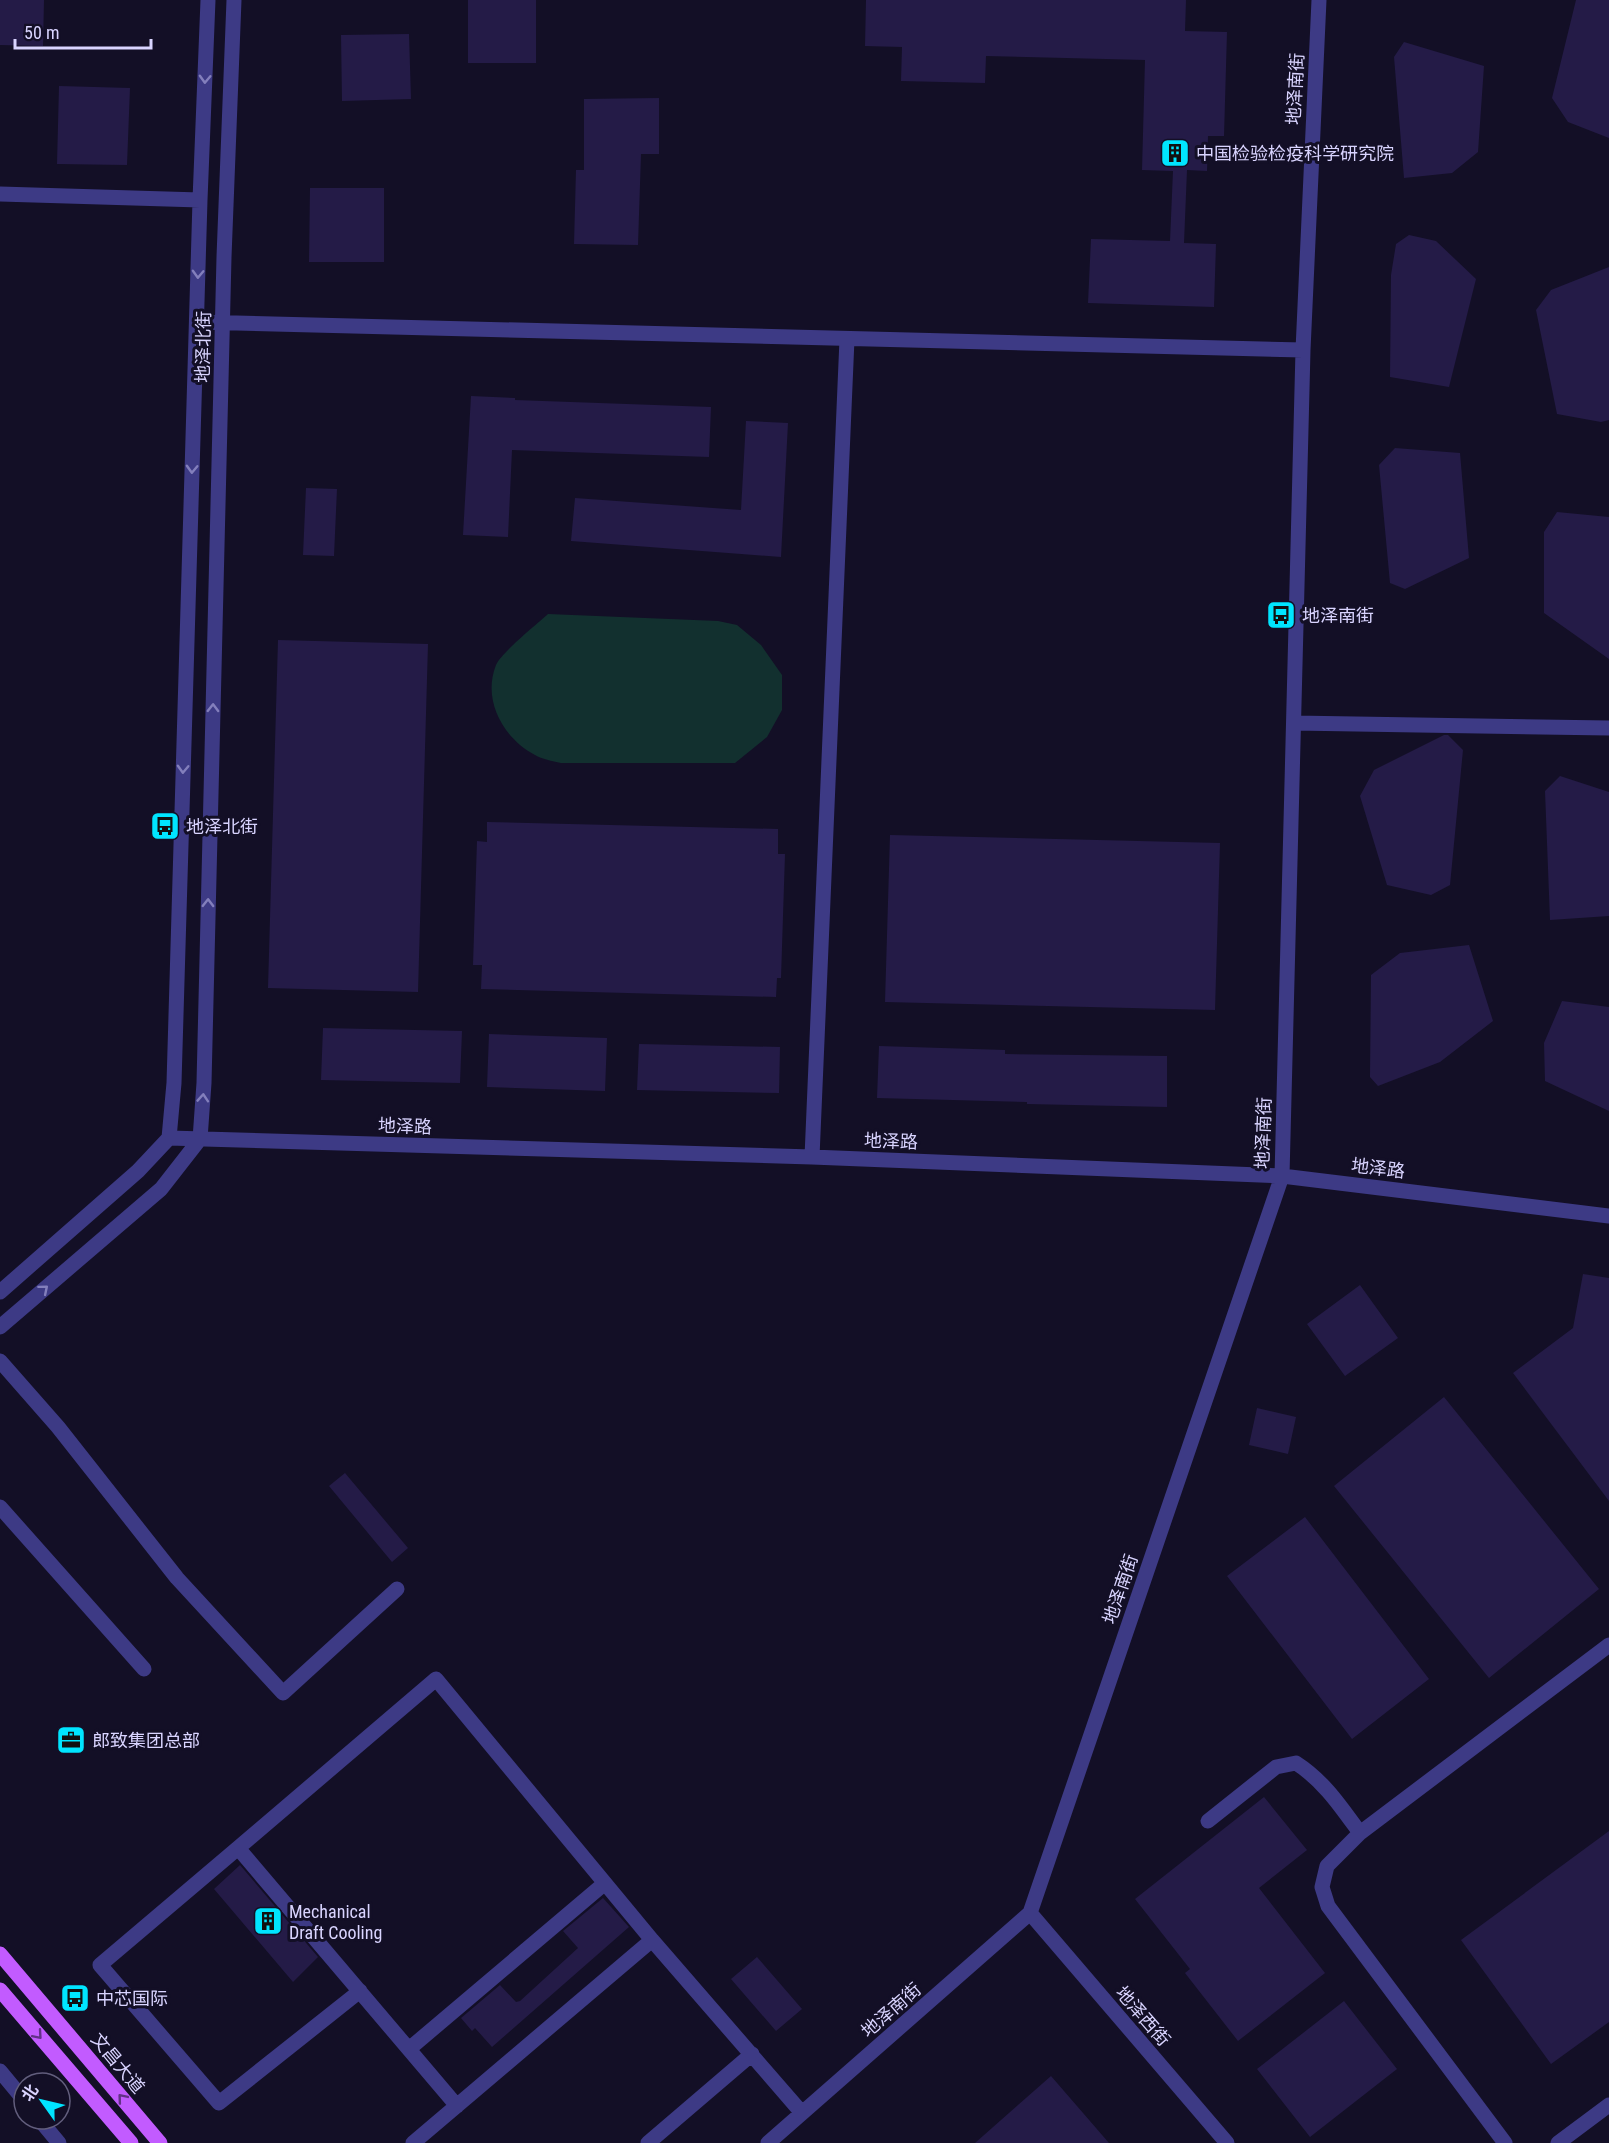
<svg xmlns="http://www.w3.org/2000/svg" width="1609" height="2143" viewBox="0 0 1609 2143" font-family="'Roboto Condensed','Noto Sans SC',sans-serif">
<style>
.green{fill:#12302f}
.building{fill:#241b47}
.lines{fill:none;stroke-linecap:round;stroke-linejoin:round}
.minor{stroke:#3d3a85;stroke-width:15}
.major{stroke:#c25bff;stroke-width:15}
.oneway{stroke:#837fbc}
.oneway2{stroke:#623188}
.labels{text-anchor:middle;dominant-baseline:central;stroke-width:6;stroke-linejoin:round;paint-order:stroke}
.street-label{font-size:18px;fill:#d9d4ff;stroke:#130f26}
.poi-label{font-size:18px;fill:#d9d4ff;stroke:#130f26;text-anchor:start}
</style>
<rect width="100%" height="100%" fill="#130f26"/>
<path class="green" d="M 548,614 L 718,621 L 737,625 L 761,645 L 782,675 L 782,710 L 767,737 L 735,763 L 561,763 C 552,761 542,759 535,755 C 503,738 482,700 496,665 C 501,653 537,624 548,614 Z"/>
<path class="building" d="M 0,0 L 44,0 L 43,46 L 0,45 Z
M 468,0 L 536,0 L 536,63 L 468,63 Z
M 866,0 L 1186,0 L 1185,31 L 1227,32 L 1224,136 L 1208,136 L 1207,171 L 1187,170 L 1184,243 L 1216,244 L 1214,307 L 1088,303 L 1091,239 L 1170,241 L 1173,171 L 1142,170 L 1145,60 L 986,56 L 985,83 L 901,81 L 902,47 L 865,46 Z
M 1576,0 L 1609,0 L 1609,138 L 1568,122 L 1552,98 Z
M 409,34 L 411,99 L 342,101 L 341,35 Z
M 1404,42 L 1484,66 L 1478,152 L 1452,173 L 1404,178 L 1394,57 Z
M 59,86 L 130,88 L 127,165 L 57,164 Z
M 659,98 L 659,154 L 641,154 L 638,245 L 574,244 L 576,170 L 584,170 L 584,99 Z
M 310,188 L 384,188 L 384,262 L 309,262 Z
M 1409,235 L 1436,241 L 1476,279 L 1449,387 L 1390,377 L 1391,275 L 1396,244 Z
M 1609,267 L 1609,420 L 1601,422 L 1557,414 L 1536,310 L 1551,290 Z
M 471,396 L 515,398 L 515,400 L 711,407 L 709,457 L 512,450 L 508,537 L 463,535 Z
M 746,421 L 788,423 L 781,557 L 571,541 L 575,498 L 741,510 Z
M 1395,448 L 1460,453 L 1469,558 L 1405,589 L 1390,583 L 1379,465 Z
M 306,488 L 337,489 L 334,556 L 303,555 Z
M 1557,512 L 1609,517 L 1609,659 L 1544,613 L 1544,532 Z
M 278,640 L 428,644 L 418,992 L 268,988 Z
M 1444,735 L 1448,735 L 1463,750 L 1450,885 L 1431,895 L 1387,885 L 1360,796 L 1374,770 Z
M 1560,776 L 1609,792 L 1609,916 L 1550,920 L 1545,791 Z
M 487,822 L 778,829 L 778,854 L 785,854 L 781,978 L 777,978 L 776,997 L 481,989 L 482,965 L 473,965 L 477,841 L 487,842 Z
M 890,835 L 1220,843 L 1215,1010 L 885,1002 Z
M 1469,945 L 1493,1021 L 1440,1062 L 1378,1086 L 1370,1077 L 1371,975 L 1400,953 Z
M 1562,1001 L 1609,1007 L 1609,1111 L 1545,1081 L 1544,1043 Z
M 323,1028 L 462,1031 L 460,1083 L 321,1080 Z
M 489,1034 L 607,1038 L 605,1091 L 487,1087 Z
M 639,1044 L 780,1047 L 779,1093 L 637,1090 Z
M 879,1046 L 1005,1050 L 1005,1054 L 1167,1056 L 1167,1107 L 1027,1104 L 1027,1102 L 877,1098 Z
M 1583,1274 L 1609,1278 L 1609,1501 L 1513,1373 L 1573,1328 Z
M 1360,1285 L 1398,1338 L 1345,1376 L 1307,1324 Z
M 1444,1397 L 1599,1589 L 1489,1678 L 1334,1486 Z
M 1257,1408 L 1296,1417 L 1288,1454 L 1249,1445 Z
M 345,1473 L 408,1548 L 392,1562 L 329,1486 Z
M 1305,1517 L 1429,1679 L 1352,1739 L 1227,1576 Z
M 1264,1797 L 1307,1850 L 1259,1888 L 1325,1973 L 1238,2041 L 1185,1973 L 1190,1969 L 1135,1899 Z
M 1609,1831 L 1609,2022 L 1551,2064 L 1461,1940 Z
M 240,1865 L 318,1957 L 293,1982 L 214,1889 Z
M 603,1898 L 629,1927 L 492,2047 L 475,2028 L 472,2031 L 461,2018 L 500,1985 L 516,2002 L 520,2001 L 578,1948 L 563,1931 Z
M 757,1957 L 802,2009 L 776,2031 L 731,1979 Z
M 1344,2001 L 1397,2069 L 1310,2137 L 1257,2069 Z
M 1051,2076 L 1109,2143 L 975,2143 Z"/>
<g class="lines">
<path class="minor" d="M 0,194 L 200,200
M 197,322 L 1303,350
M 1294,723 L 1609,728
M 169,1138 L 812,1157 L 1282,1176 L 1609,1216
M 812,1157 L 847,339
M 0,1292 L 138,1171 L 169,1138 L 174,1083 L 200,200 L 208,0
M 0,1327 L 161,1189 L 200,1139 L 204,1083 L 224,257 L 234,0
M 0,1361 L 58,1427 L 177,1578 L 283,1693 L 397,1589
M 0,1507 L 144,1669
M 1208,1821 L 1276,1767 L 1296,1763 C 1324,1781 1341,1807 1360,1833
M 238,1848 L 100,1965 L 219,2103 L 360,1991
M 1030,1913 L 1227,2143
M 409,2049 L 605,1883
M 0,2071 L 24,2100
M 457,2106 L 238,1848 L 436,1679 L 652,1940
M 39,2119 L 59,2143
M 413,2143 L 652,1940 L 802,2113
M 648,2143 L 752,2054
M 768,2143 L 1030,1913 L 1282,1176 L 1303,350 L 1319,0
M 1505,2143 L 1328,1906 L 1322,1887 L 1327,1866 L 1360,1833 L 1609,1645
M 1558,2143 L 1609,2105"/>
<path class="major" d="M 0,1954 L 160,2143
M 0,1990 L 131,2143"/>
</g>
<defs><path id="oneway-chevron" d="M-2-3.5L2.5 0L-2 3.5" fill="none" stroke-width="1.6" stroke-linecap="round" stroke-linejoin="round" transform="scale(1.5)"/></defs>
<g class="oneway">
<use href="#oneway-chevron" transform="translate(205 79) rotate(92)"/>
<use href="#oneway-chevron" transform="translate(198 274) rotate(92)"/>
<use href="#oneway-chevron" transform="translate(192 469) rotate(92)"/>
<use href="#oneway-chevron" transform="translate(213 708) rotate(-89)"/>
<use href="#oneway-chevron" transform="translate(183 769) rotate(92)"/>
<use href="#oneway-chevron" transform="translate(208 903) rotate(-89)"/>
<use href="#oneway-chevron" transform="translate(203 1098) rotate(-86)"/>
<use href="#oneway-chevron" transform="translate(44 1289) rotate(-40)"/>
</g>
<g class="oneway2">
<use href="#oneway-chevron" transform="translate(38 2035) rotate(49)"/>
<use href="#oneway-chevron" transform="translate(122 2098) rotate(-130)"/>
</g>
<defs>
<g id="building-square" transform="scale(1.5)"><rect x="-9" y="-9" width="18" height="18" rx="4" fill="#00e5ff" stroke="#130f26"/><path d="M-4-6H4V6H1V3H-1V6H-4ZM-2.5-4.3h1.7v1.8h-1.7ZM.8-4.3h1.7v1.8H.8ZM-2.5-1h1.7V.8h-1.7ZM.8-1h1.7V.8H.8Z" fill="#111"/></g>
<g id="bus-square" transform="scale(1.5)"><rect x="-9" y="-9" width="18" height="18" rx="4" fill="#00e5ff" stroke="#130f26"/><path d="M-5-6H5V4H4V6H2V4H-2V6H-4V4H-5ZM-3.5-4V0h7V-4ZM-3.5 1.2v1.5H-2V1.2ZM2 1.2v1.5H3.5V1.2Z" fill="#111"/></g>
<g id="office-square" transform="scale(1.5)"><rect x="-9" y="-9" width="18" height="18" rx="4" fill="#00e5ff" stroke="#130f26"/><path d="M-6-3h4V-5.5h4V-3h4V5H-6ZM-1-4.5V-3h2v-1.5ZM-6 0V1H6V0Z" fill="#111"/></g>
</defs>
<g fill-rule="evenodd">
<use href="#building-square" x="1175" y="153"/>
<use href="#bus-square" x="1281" y="615"/>
<use href="#bus-square" x="165" y="826"/>
<use href="#office-square" x="71" y="1740"/>
<use href="#building-square" x="268" y="1921"/>
<use href="#bus-square" x="75" y="1998"/>
</g>
<g class="labels">
<g class="street-label">
<text transform="translate(1295 89) rotate(-87)">地泽南街</text>
<text transform="translate(203 347) rotate(-89)">地泽北街</text>
<text transform="translate(405 1126) rotate(2)">地泽路</text>
<text transform="translate(1263 1133) rotate(-88)">地泽南街</text>
<text transform="translate(891 1141) rotate(2)">地泽路</text>
<text transform="translate(1378 1168) rotate(7)">地泽路</text>
<text transform="translate(1120 1589) rotate(-71)">地泽南街</text>
<text transform="translate(891 2010) rotate(-41)">地泽南街</text>
<text transform="translate(1143 2016) rotate(49)">地泽西街</text>
<text transform="translate(118 2063) rotate(50)">文昌大道</text>
</g>
<g class="poi-label">
<text x="1196" y="153">中国检验检疫科学研究院</text>
<text x="1302" y="615">地泽南街</text>
<text x="186" y="826">地泽北街</text>
<text x="92" y="1740">郎致集团总部</text>
<text x="289" y="1911">Mechanical<tspan x="289" dy="21">Draft Cooling</tspan></text>
<text x="96" y="1998">中芯国际</text>
</g>
</g>
<g transform="translate(42 2101) rotate(304)"><circle r="28" fill="#130f26" stroke="#625e7d" stroke-width="1.5"/>
<path d="M0-4.5L10 22L0 15L-10 22Z" fill="#00e5ff"/>
<text y="-9" font-size="16" font-weight="bold" text-anchor="middle" fill="#d9d4ff">北</text>
</g>
<path d="M15 39v9h136v-9" fill="none" stroke="#d9d4ff" stroke-width="3"/>
<text x="24" y="39" font-size="18" fill="#d9d4ff" stroke="#130f26" stroke-width="4.5" paint-order="stroke">50 m</text>
</svg>
